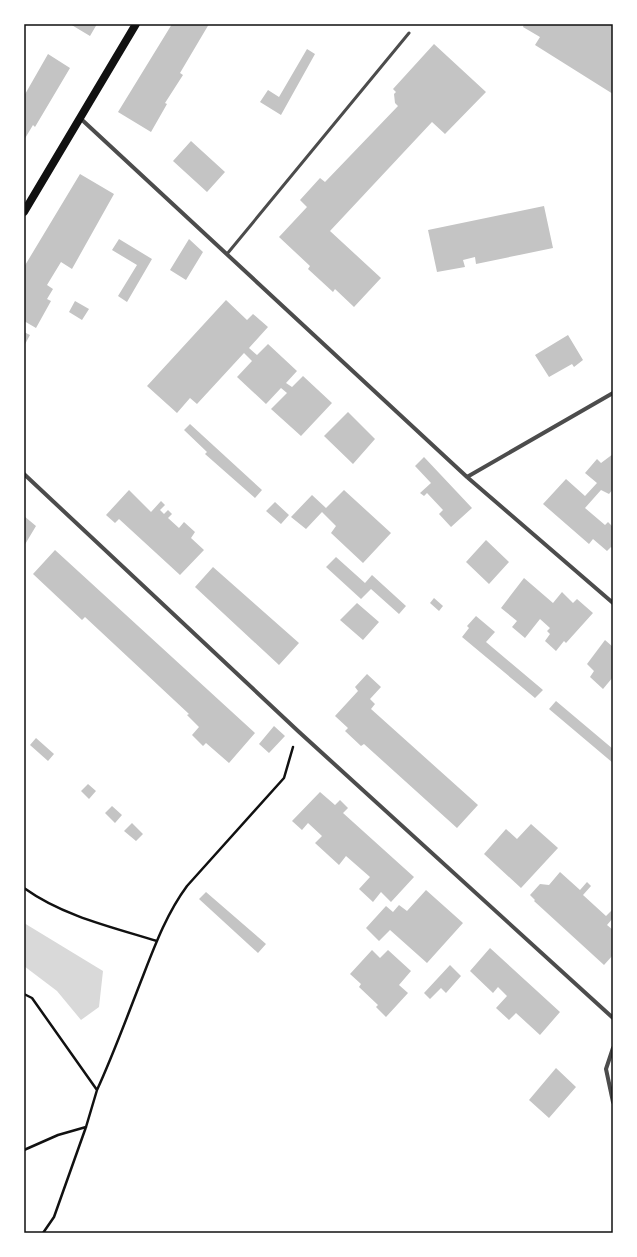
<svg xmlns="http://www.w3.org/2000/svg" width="637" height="1257" viewBox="0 0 637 1257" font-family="'Asap Condensed',sans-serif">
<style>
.water{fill:#d9d9d9}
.building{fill:#c4c4c4}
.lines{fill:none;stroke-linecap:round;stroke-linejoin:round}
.path{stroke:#111;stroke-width:2.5}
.service{stroke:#4c4c4c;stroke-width:3}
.minor{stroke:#4c4c4c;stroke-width:4}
.secondary{stroke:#111;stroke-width:8}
.neatline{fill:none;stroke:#111;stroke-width:1.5}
</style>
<rect width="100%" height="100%" fill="#fff"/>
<path class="water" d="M 24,923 L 103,971 L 99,1007 L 81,1020 L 57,991 L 24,966 Z"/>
<path class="building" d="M 70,24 L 97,24 L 90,36 Z
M 172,24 L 209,24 L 180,73 L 183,75 L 165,103 L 167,104 L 151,132 L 118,112 Z
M 524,24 L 613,24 L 613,94 L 535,45 L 540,37 L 523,27 Z
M 434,44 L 486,92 L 445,134 L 432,122 L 330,231 L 381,278 L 354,307 L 335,289 L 333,292 L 308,269 L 310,266 L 279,237 L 307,207 L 300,200 L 320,178 L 325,182 L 398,106 L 395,103 L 394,94 L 396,92 L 393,89 Z
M 307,49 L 315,54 L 281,115 L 260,102 L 268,90 L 279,97 Z
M 48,54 L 70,68 L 35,127 L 33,125 L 24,140 L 24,96 Z
M 191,141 L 225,172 L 207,192 L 173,161 Z
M 80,174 L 114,194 L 72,269 L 61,262 L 47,285 L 53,289 L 47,299 L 51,301 L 36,328 L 24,321 L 24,267 Z
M 544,206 L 553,248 L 476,264 L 475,257 L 463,260 L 465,267 L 437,272 L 428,230 Z
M 119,239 L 152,259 L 127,302 L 118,296 L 137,265 L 112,250 Z
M 189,239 L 203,252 L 186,280 L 170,270 Z
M 226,300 L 247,320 L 253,314 L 268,327 L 249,348 L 257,355 L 268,344 L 297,371 L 286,383 L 292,387 L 303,376 L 332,403 L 301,436 L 271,409 L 287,393 L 281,388 L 266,404 L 237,377 L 252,361 L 244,353 L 197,404 L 190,398 L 177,413 L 147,386 Z
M 75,301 L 89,309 L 82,320 L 69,312 Z
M 24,332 L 30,335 L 24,346 Z
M 568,335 L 583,360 L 574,367 L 572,364 L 549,377 L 535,355 Z
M 348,412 L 375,439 L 353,464 L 324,436 Z
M 190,424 L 262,490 L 255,498 L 205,454 L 207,452 L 184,430 Z
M 613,454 L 613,489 L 609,494 L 601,490 L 585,508 L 605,525 L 608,522 L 613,527 L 613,549 L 611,547 L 607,551 L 593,539 L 589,544 L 543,504 L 566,479 L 585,496 L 597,483 L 585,473 L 597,459 L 601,463 Z
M 424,457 L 472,508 L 451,527 L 439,514 L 443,510 L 427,493 L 424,496 L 420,493 L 431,483 L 415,466 Z
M 129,490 L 151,512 L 161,501 L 165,505 L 160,510 L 164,514 L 168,510 L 172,514 L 168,518 L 179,528 L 184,522 L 195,532 L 191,538 L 204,550 L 180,575 L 119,519 L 115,523 L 106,515 Z
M 344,490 L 391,533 L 363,563 L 331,533 L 336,526 L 322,512 L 306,529 L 291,517 L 312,495 L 326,508 Z
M 275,502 L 289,515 L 281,524 L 266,511 Z
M 24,516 L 36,526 L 24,546 Z
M 486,540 L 509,562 L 489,584 L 466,562 Z
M 55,550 L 255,733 L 229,763 L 206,743 L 203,746 L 192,735 L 199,727 L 187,715 L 189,714 L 85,617 L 82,620 L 33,574 Z
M 336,557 L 365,583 L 372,575 L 406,606 L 399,614 L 371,589 L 361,599 L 326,567 Z
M 213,567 L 299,643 L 279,665 L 195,587 Z
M 524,578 L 553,603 L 562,592 L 573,603 L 577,599 L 593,613 L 566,643 L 564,641 L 556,651 L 545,641 L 550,634 L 547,631 L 550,628 L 540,619 L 525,638 L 512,627 L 517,621 L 501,608 Z
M 434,598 L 443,606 L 439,611 L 430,603 Z
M 357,603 L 379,622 L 363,640 L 340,620 Z
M 476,616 L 495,632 L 486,642 L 543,690 L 535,698 L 462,637 L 469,628 L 467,626 Z
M 605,640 L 613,647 L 613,677 L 603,689 L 590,677 L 594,671 L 587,664 Z
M 367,674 L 381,687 L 370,699 L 375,704 L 371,709 L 478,805 L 457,828 L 364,744 L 361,746 L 345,731 L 348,728 L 335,716 L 358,691 L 355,687 Z
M 556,701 L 613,749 L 613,763 L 549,709 Z
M 274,726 L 285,736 L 269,753 L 259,744 Z
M 36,738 L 54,754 L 48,761 L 30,745 Z
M 88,784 L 96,791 L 89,799 L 81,791 Z
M 320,792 L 335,805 L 340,800 L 348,808 L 343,813 L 414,877 L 391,902 L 381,892 L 373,902 L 359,889 L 370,877 L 346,856 L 339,865 L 315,843 L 322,836 L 308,823 L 302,830 L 292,821 Z
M 112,806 L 122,815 L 115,823 L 105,813 Z
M 132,823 L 143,834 L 136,841 L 124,831 Z
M 531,824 L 558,848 L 521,888 L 484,854 L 506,829 L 517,839 Z
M 560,872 L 580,890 L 587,882 L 591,886 L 583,895 L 606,916 L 613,909 L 613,918 L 607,925 L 613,930 L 613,955 L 604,965 L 534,901 L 535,900 L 530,895 L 540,884 L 549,885 Z
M 426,890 L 463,923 L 427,963 L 390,930 L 379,941 L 366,928 L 386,906 L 393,912 L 399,905 L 407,911 Z
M 206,892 L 266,944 L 258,953 L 199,899 Z
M 490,948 L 560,1012 L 540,1035 L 516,1013 L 509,1020 L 496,1008 L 507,996 L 498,987 L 493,993 L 470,971 Z
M 372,950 L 380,958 L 388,950 L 411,971 L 399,985 L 408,993 L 386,1017 L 376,1007 L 378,1005 L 359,987 L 361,984 L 350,974 Z
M 450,965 L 461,976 L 446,993 L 441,988 L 430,999 L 424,993 Z
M 556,1068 L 576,1087 L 549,1118 L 529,1100 Z"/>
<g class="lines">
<path class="path" d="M 24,888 C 63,916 111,927 157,941
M 24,994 L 32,998 L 97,1090 L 86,1127 L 54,1217 L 43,1233
M 97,1090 C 114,1053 128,1014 143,976 C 155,945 167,913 187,886 L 284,778 L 293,747
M 24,1150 L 58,1135 L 86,1127"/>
<path class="service" d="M 227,254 L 409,33"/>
<path class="minor" d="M 80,118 L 467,477 L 613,603
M 24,474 L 298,731 L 613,1018
M 467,477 L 613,393
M 613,1048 L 606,1069 L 613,1102"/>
<path class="secondary" d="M 24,212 L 136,24"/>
</g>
<rect width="637" height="1257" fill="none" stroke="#ffffff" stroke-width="50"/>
<rect x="25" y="25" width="587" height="1207" class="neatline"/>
</svg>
